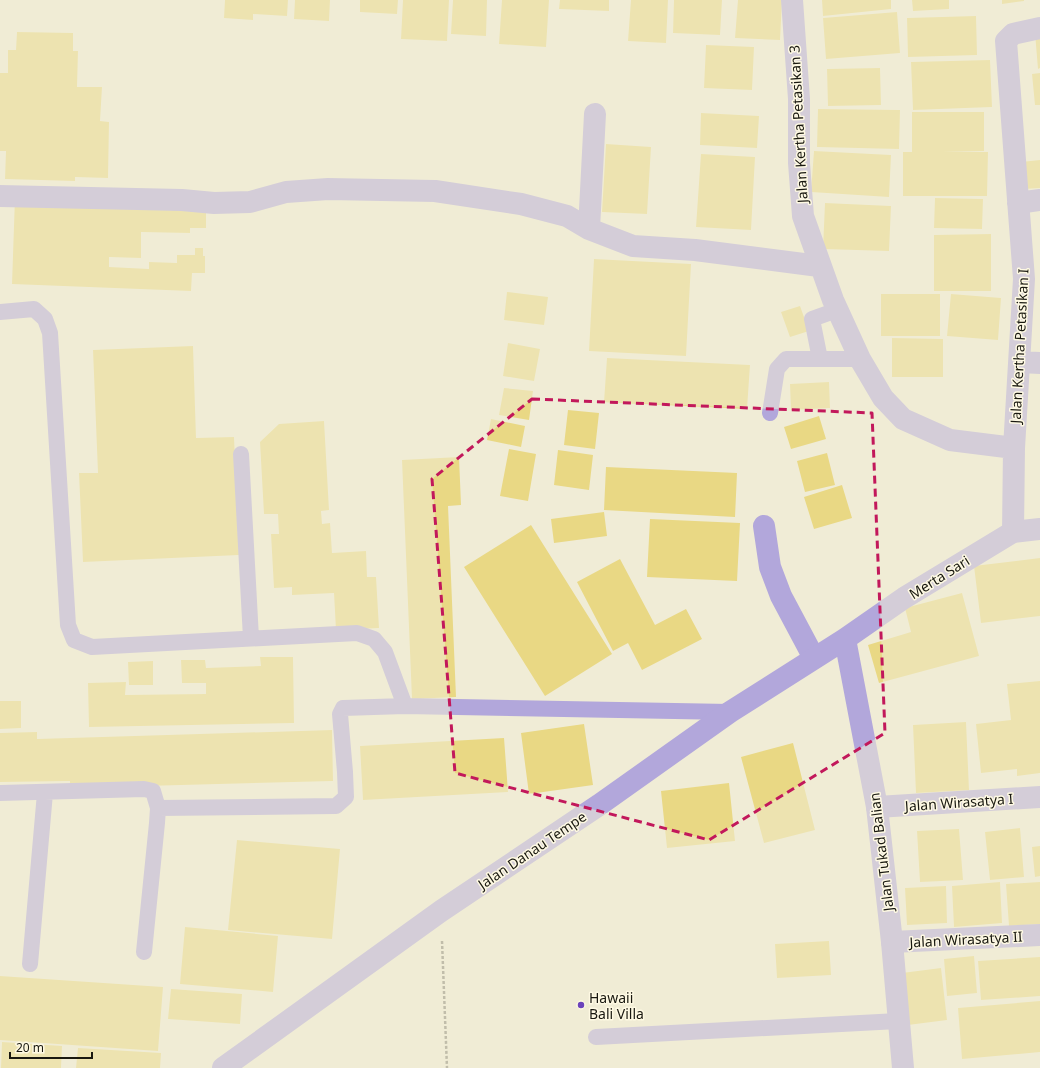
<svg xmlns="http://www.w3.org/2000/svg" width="1040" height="1068" viewBox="0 0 1040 1068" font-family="'Noto Sans',sans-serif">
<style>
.building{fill:#e9d884}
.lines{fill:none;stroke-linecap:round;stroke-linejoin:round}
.path{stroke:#878475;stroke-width:2.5;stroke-dasharray:3 2;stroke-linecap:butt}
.service{stroke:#b2a7db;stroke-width:16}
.minor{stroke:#b2a7db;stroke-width:22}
.tertiary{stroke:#b2a7db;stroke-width:22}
.marked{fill:none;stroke:#c2185b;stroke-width:3;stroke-dasharray:8 5;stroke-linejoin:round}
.poi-dot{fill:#6b43bb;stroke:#fef9e3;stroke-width:1.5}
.labels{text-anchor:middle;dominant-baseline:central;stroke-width:3;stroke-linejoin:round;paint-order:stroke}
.street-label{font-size:14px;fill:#191810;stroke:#fef9e3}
.poi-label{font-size:14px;fill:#191810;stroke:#fef9e3;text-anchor:start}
</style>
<rect width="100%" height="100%" fill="#f0ecd6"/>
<path class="building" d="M 225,0 L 288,0 L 287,16 L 253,14 L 253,20 L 224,18 Z
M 295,0 L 330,0 L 329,21 L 294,19 Z
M 360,0 L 398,0 L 397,14 L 360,12 Z
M 403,0 L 449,0 L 447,41 L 401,39 Z
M 453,0 L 487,0 L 486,36 L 451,34 Z
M 502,0 L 549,0 L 546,47 L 499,44 Z
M 560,0 L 609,0 L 609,11 L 559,9 Z
M 631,0 L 668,0 L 666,43 L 628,41 Z
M 674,0 L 722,0 L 720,35 L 673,33 Z
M 738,0 L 782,0 L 780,40 L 735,38 Z
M 822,0 L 891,0 L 891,9 L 823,16 Z
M 912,0 L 949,0 L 949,9 L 913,11 Z
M 1002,0 L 1024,0 L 1024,1 L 1002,4 Z
M 897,12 L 900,53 L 826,59 L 823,18 Z
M 976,16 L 977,55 L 908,57 L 907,18 Z
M 17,32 L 73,33 L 73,51 L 78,51 L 77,87 L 102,87 L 100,121 L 109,122 L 108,178 L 75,177 L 75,181 L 5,179 L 6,151 L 0,151 L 0,73 L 8,73 L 8,50 L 16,50 Z
M 1040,32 L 1040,68 L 1038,69 L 1035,33 Z
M 706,45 L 754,47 L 752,90 L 704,88 Z
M 990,60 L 992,107 L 913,110 L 911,62 Z
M 880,68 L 881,105 L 828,106 L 827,69 Z
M 1040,73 L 1040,105 L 1035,105 L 1032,74 Z
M 818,109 L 900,110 L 899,149 L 817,147 Z
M 912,112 L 984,112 L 984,151 L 943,152 L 988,152 L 987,196 L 903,196 L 903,152 L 912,152 Z
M 701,113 L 759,116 L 757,148 L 700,145 Z
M 606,144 L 651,147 L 647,214 L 602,212 Z
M 814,151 L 891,155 L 889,197 L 811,192 Z
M 701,154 L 755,157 L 751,230 L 696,227 Z
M 1040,160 L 1040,188 L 1023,189 L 1021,162 Z
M 15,197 L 206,210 L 206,228 L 190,228 L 190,233 L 141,232 L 141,258 L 109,257 L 109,267 L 149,269 L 149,262 L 177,263 L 177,255 L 195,255 L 195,248 L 203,248 L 203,256 L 205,256 L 205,273 L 192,273 L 191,291 L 12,284 Z
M 935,198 L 983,199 L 982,229 L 934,228 Z
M 825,203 L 891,206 L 889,251 L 823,249 Z
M 991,234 L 991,291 L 934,291 L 934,235 Z
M 594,259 L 691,264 L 686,356 L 589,351 Z
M 507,292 L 548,297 L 544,325 L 504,320 Z
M 881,294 L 940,294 L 940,336 L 881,336 Z
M 951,294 L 1001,298 L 998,340 L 947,336 Z
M 800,306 L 809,331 L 790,337 L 781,312 Z
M 892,338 L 943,339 L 943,377 L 892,377 Z
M 508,343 L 540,349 L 534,381 L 503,376 Z
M 193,346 L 196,438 L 234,437 L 239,555 L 83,562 L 79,473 L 98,473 L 93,350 Z
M 607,358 L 750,365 L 747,409 L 604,402 Z
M 829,382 L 830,408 L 791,410 L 790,384 Z
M 504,388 L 533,391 L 529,420 L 499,415 Z
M 568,410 L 599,413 L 595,449 L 564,445 Z
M 819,416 L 826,439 L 791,449 L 784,427 Z
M 491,419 L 525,426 L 521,447 L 487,440 Z
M 324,421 L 329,510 L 321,511 L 322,524 L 330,523 L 332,553 L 366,551 L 367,577 L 376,577 L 379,628 L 336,630 L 334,593 L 292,595 L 292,587 L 274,588 L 271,534 L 279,534 L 278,514 L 264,514 L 260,442 L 279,424 Z
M 509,449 L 536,454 L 528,501 L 500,496 Z
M 558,450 L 593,455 L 589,490 L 554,485 Z
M 827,453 L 835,485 L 805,492 L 797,461 Z
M 459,457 L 461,505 L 448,506 L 456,697 L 412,699 L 402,460 Z
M 606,467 L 737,473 L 735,517 L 604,510 Z
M 842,485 L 852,518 L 814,529 L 804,497 Z
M 604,512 L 607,536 L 554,543 L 551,519 Z
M 650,519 L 740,523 L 737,581 L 647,577 Z
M 531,525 L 612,654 L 545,696 L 464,567 Z
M 1040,558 L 1040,616 L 981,623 L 974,566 Z
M 620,559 L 655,625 L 686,609 L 702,639 L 642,670 L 628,643 L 613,651 L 577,582 Z
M 962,593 L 979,656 L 879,683 L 868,645 L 911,632 L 905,608 Z
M 260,657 L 293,657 L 294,723 L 89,727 L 88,683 L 126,682 L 125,695 L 206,694 L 206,683 L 182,683 L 181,660 L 205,660 L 206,668 L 261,666 Z
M 153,661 L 153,685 L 129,685 L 128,662 Z
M 1040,681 L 1040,773 L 1017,776 L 1017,769 L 981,773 L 976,724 L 1011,720 L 1007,684 Z
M 0,701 L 21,701 L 21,728 L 0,729 Z
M 966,722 L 969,790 L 916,793 L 913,725 Z
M 584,724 L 593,785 L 529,794 L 521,733 Z
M 332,730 L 333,781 L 70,788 L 70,781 L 0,782 L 0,733 L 37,732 L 37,739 Z
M 504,738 L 508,792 L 363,800 L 360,746 Z
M 793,743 L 815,830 L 764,843 L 741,757 Z
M 729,783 L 735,841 L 667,848 L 661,791 Z
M 1020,828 L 1024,877 L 990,880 L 985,832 Z
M 959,829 L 963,880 L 920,882 L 917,831 Z
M 237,840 L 340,849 L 332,939 L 228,930 Z
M 1040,846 L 1040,876 L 1035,877 L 1032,847 Z
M 1000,882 L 1002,923 L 954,927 L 952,886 Z
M 1040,882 L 1040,924 L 1009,926 L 1006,884 Z
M 946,886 L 947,923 L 907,925 L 905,888 Z
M 185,927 L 278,936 L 273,992 L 180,984 Z
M 829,941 L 831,975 L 777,978 L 775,944 Z
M 974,956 L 977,993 L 947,996 L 944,959 Z
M 1040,957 L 1040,996 L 981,1000 L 978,961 Z
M 941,968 L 947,1020 L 908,1025 L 902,973 Z
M 0,976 L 163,987 L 158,1051 L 0,1040 Z
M 171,989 L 242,994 L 240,1024 L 168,1019 Z
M 1040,1001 L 1040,1052 L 962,1059 L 958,1008 Z
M 2,1042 L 62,1046 L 61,1068 L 1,1068 Z
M 78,1048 L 161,1053 L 160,1068 L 76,1068 Z"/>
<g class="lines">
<path class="path" d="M 442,941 L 447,1068"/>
<path class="service" d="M 0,312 L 34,309 L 45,319 L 50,333 L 68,625 L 74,640 L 92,647 L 357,633 L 374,639 L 385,652 L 405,706
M 820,359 L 812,319 L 837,310
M 770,413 L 777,369 L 786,359 L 860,359
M 241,454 L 251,638
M 0,793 L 144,789 L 153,791 L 158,808 L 157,823 L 144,952
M 158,808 L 336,806 L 346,797 L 345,772 L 340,714 L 343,708 L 405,706 L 730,712
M 30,964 L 45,793
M 596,1037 L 898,1021"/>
<path class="minor" d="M 792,0 L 799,99 L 799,163 L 803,216 L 833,300 L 860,359 L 883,398 L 903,419 L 950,440 L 1014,448
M 0,196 L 182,200 L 214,203 L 250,202 L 286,192 L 328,189 L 435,191 L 521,204 L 567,216 L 589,229 L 633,246 L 695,250 L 819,266
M 1018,203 L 1040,200
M 589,229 L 595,114
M 1020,362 L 1040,363
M 764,526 L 770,567 L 781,596 L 814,658
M 1013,532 L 1014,448 L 1024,279 L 1006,41 L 1013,34 L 1040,28
M 877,807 L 1040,797
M 892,942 L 1040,935"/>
<path class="tertiary" d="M 845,639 L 877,807 L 892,942 L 903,1068
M 223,1068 L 441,911 L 599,805 L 730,712 L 845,639 L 904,598 L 1013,532 L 1040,529"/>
</g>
<path d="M0 0H1040V1068H0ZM 532,399 L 872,413 L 885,733 L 709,840 L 455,773 L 432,479 Z" fill="#f0ecd6" fill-opacity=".55" fill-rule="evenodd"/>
<path class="marked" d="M 532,399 L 872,413 L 885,733 L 709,840 L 455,773 L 432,479 Z"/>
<circle class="poi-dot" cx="581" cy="1005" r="4"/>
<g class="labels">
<g class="street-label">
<text transform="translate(798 124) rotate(-93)">Jalan Kertha Petasikan 3</text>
<text transform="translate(1019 346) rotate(-87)">Jalan Kertha Petasikan I</text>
<text transform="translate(939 577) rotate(-32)">Merta Sari</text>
<text transform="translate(959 802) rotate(-4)">Jalan Wirasatya I</text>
<text transform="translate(532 850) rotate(-34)">Jalan Danau Tempe</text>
<text transform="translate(881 852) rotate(-97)">Jalan Tukad Balian</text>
<text transform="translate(966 939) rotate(-3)">Jalan Wirasatya II</text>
</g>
<g class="poi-label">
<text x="589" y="997">Hawaii<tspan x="589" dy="16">Bali Villa</tspan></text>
</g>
</g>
<path d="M10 1052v6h82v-6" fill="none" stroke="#191810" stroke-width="2"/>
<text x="16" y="1052" font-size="12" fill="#191810" stroke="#fef9e3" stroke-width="3" paint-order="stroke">20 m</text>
</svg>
